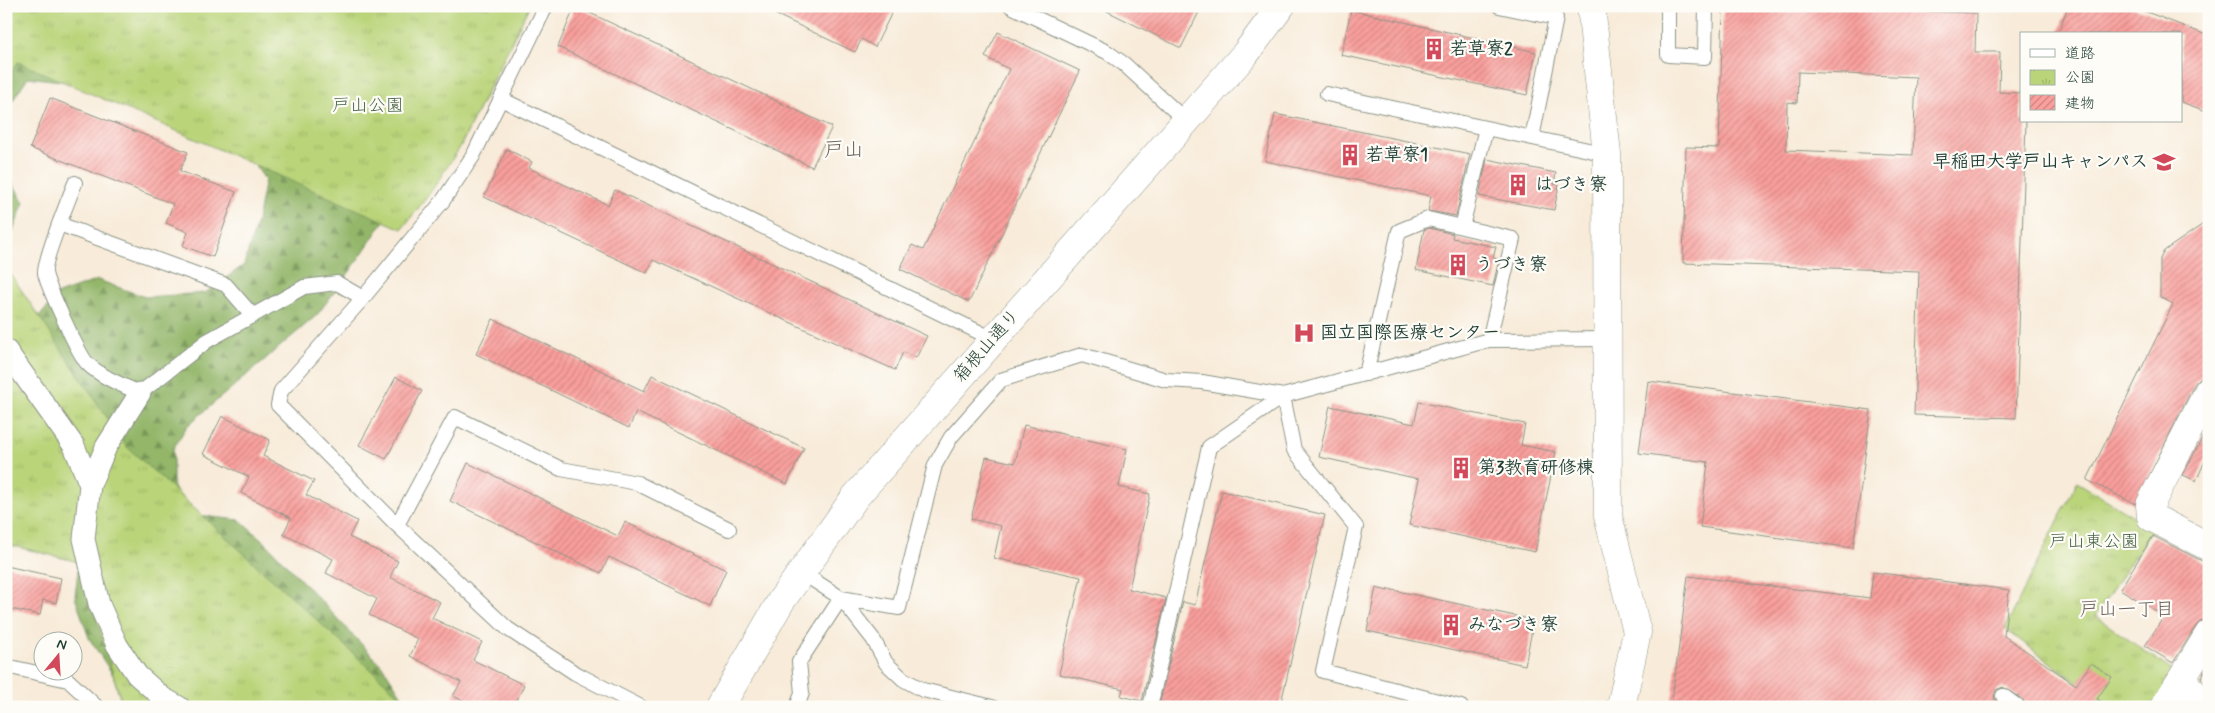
<svg xmlns="http://www.w3.org/2000/svg" width="2215" height="713" viewBox="0 0 2215 713" font-family="Mynerve,'Klee One',sans-serif">
<style>
.forest{fill:url(#forest-firs);stroke:#597a4e}
.park{fill:url(#park-tufts);stroke:#6c8856}
.building{fill:url(#building-hatch);fill-rule:evenodd}
.lines{fill:none;stroke-linecap:round;stroke-linejoin:round}
.service-casing{stroke:#8c9486;stroke-width:16}
.pedestrian-casing{stroke:#8c9486;stroke-width:23}
.minor-casing{stroke:#8c9486;stroke-width:29}
.tertiary-casing{stroke:#8c9486;stroke-width:29}
.service{stroke:#fff;stroke-width:14}
.pedestrian{stroke:#fff;stroke-width:21}
.minor{stroke:#fff;stroke-width:28}
.tertiary{stroke:#fff;stroke-width:28}
.labels{text-anchor:middle;dominant-baseline:central;stroke-width:4.5;stroke-linejoin:round;paint-order:stroke}
.poi-label{font-size:18px;font-weight:bold;fill:#1f3d34;stroke:#fdfcf7;text-anchor:start}
.park-label{font-size:18px;fill:#466345;stroke:#fdfcf7}
.street-label{font-size:18px;fill:#1f3d34;stroke:#fdfcf7}
.neighbourhood-label{font-size:19px;fill:#6c5f58;stroke:#fdfcf7}
.quarter-label{font-size:20px;fill:#6c5f58;stroke:#fdfcf7}
</style>
<defs>
<pattern id="forest-firs" width="22" height="20" patternUnits="userSpaceOnUse" patternTransform="scale(1.25)"><rect width="22" height="20" fill="#93b669"/><path d="M5 1l3.5 6h-7zM16 11l3.5 6h-7z" fill="#779557"/></pattern>
<pattern id="park-tufts" width="24" height="20" patternUnits="userSpaceOnUse" patternTransform="scale(1.25)"><rect width="24" height="20" fill="#bad479"/><path d="M3 7l-1-3M5 7V3M7 7l1-3M15 17l-1-3M17 17v-4M19 17l1-3" fill="none" stroke="#9fb769"/></pattern>
<pattern id="building-hatch" width="6" height="6" patternUnits="userSpaceOnUse" patternTransform="scale(1.25)"><rect width="6" height="6" fill="#fa9f9c"/><path d="M-1 1l2-2M0 6l6-6M5 7l2-2" fill="none" stroke="#ca8380"/></pattern>
</defs>
<rect width="100%" height="100%" fill="#fdfcf7"/>
<filter id="ink" filterUnits="userSpaceOnUse"><feTurbulence type="fractalNoise" baseFrequency=".02" numOctaves="2"/><feDisplacementMap in="SourceGraphic" scale="10" xChannelSelector="R" yChannelSelector="G"/><feConvolveMatrix kernelMatrix="1 2 1 2 8 2 1 2 1" color-interpolation-filters="sRGB"/></filter>
<filter id="wash" filterUnits="userSpaceOnUse"><feTurbulence type="fractalNoise" baseFrequency=".0096" numOctaves="4" result="noise"/><feDisplacementMap in="SourceGraphic" scale="20" xChannelSelector="R" yChannelSelector="G"/><feGaussianBlur stdDeviation="1.12" result="paint"/><feColorMatrix in="noise" values="0 0 0 0 0 0 0 0 0 0 0 0 0 0 0 0 0 1.4 0 .05"/><feComposite in="paint" operator="in"/></filter>
<g filter="url(#wash)">
<rect width="100%" height="100%" fill="#f8ebd9"/>
<path class="forest" d="M 6,6 L 529,6 L 459,149 L 386,218 L 351,270 L 317,315 L 187,426 L 173,449 L 173,486 L 193,515 L 240,520 L 267,544 L 384,668 L 409,707 L 123,707 L 113,675 L 89,638 L 75,597 L 79,562 L 6,544 L 6,308 L 36,321 L 58,294 L 98,280 L 145,297 L 205,293 L 244,265 L 257,222 L 265,179 L 246,154 L 75,83 L 28,77 L 9,106 L 6,115 Z
M 6,172 L 24,202 L 6,249 Z"/>
<path class="park" d="M 6,6 L 529,6 L 459,149 L 430,193 L 402,229 L 18,62 L 6,79 Z
M 6,267 L 126,446 L 412,707 L 123,707 L 79,562 L 6,544 Z
M 2077,482 L 2153,528 L 2095,616 L 2177,674 L 2157,707 L 2110,707 L 2005,629 Z"/>
<g id="blocks">
<path class="building" d="M 575,6 L 832,127 L 812,167 L 558,47 Z
M 758,6 L 895,6 L 875,47 L 862,39 L 855,52 Z
M 1097,6 L 1202,6 L 1181,48 Z
M 1723,6 L 1912,6 L 1912,11 L 1976,13 L 1975,52 L 2000,52 L 1999,92 L 2021,93 L 2021,121 L 2026,121 L 2016,418 L 1914,415 L 1919,271 L 1683,263 L 1686,147 L 1719,148 ZM 1798,72 L 1916,77 L 1913,155 L 1786,150 L 1787,102 L 1797,103 Z
M 2068,6 L 2131,6 L 2209,36 L 2209,112 L 2181,102 L 2181,34 L 2058,34 Z
M 1351,10 L 1536,52 L 1527,95 L 1341,55 Z
M 998,32 L 1080,71 L 969,302 L 900,269 L 912,245 L 923,250 L 1009,69 L 985,57 Z
M 50,98 L 188,152 L 180,171 L 236,192 L 213,257 L 183,246 L 188,232 L 166,223 L 173,204 L 30,148 Z
M 1275,114 L 1470,154 L 1456,216 L 1428,211 L 1431,196 L 1265,161 Z
M 507,149 L 532,162 L 529,168 L 608,205 L 615,190 L 927,336 L 916,358 L 903,352 L 895,370 L 653,260 L 647,273 L 484,197 Z
M 1487,159 L 1556,173 L 1554,184 L 1559,185 L 1554,210 L 1479,196 Z
M 2209,220 L 2209,374 L 2201,377 L 2195,383 L 2135,504 L 2087,480 L 2173,304 L 2160,297 L 2160,259 L 2164,251 Z
M 1429,228 L 1453,234 L 1452,238 L 1496,247 L 1493,258 L 1499,259 L 1493,286 L 1416,270 L 1424,230 Z
M 493,319 L 644,391 L 652,375 L 804,448 L 787,484 L 636,412 L 629,428 L 476,354 Z
M 396,377 L 422,391 L 386,459 L 359,445 Z
M 1648,381 L 1871,410 L 1853,548 L 1700,527 L 1708,462 L 1639,453 Z
M 1419,402 L 1525,424 L 1521,445 L 1556,452 L 1535,552 L 1409,525 L 1419,479 L 1319,457 L 1330,406 L 1414,424 Z
M 222,416 L 270,440 L 263,456 L 314,481 L 306,495 L 357,521 L 349,537 L 398,561 L 390,577 L 440,602 L 432,618 L 482,642 L 473,660 L 524,685 L 513,707 L 476,707 L 453,696 L 461,682 L 410,656 L 418,639 L 369,615 L 377,599 L 326,573 L 333,559 L 283,534 L 291,518 L 241,493 L 249,477 L 203,454 Z
M 1024,425 L 1127,449 L 1119,487 L 1150,494 L 1129,589 L 1166,598 L 1142,701 L 1121,696 L 1123,689 L 1059,674 L 1081,577 L 994,558 L 1001,526 L 971,519 L 986,457 L 1015,463 Z
M 2209,425 L 2209,452 L 2196,481 L 2183,475 Z
M 468,463 L 618,536 L 625,522 L 726,570 L 710,606 L 609,557 L 601,573 L 450,501 Z
M 1222,491 L 1325,515 L 1280,707 L 1159,706 L 1183,602 L 1195,605 Z
M 2153,536 L 2202,561 L 2209,562 L 2209,618 L 2201,621 L 2196,626 L 2173,663 L 2145,646 L 2164,616 L 2120,589 Z
M 6,566 L 61,578 L 56,603 L 43,600 L 40,615 L 6,608 Z
M 1873,572 L 2009,590 L 2004,636 L 2076,685 L 2091,663 L 2112,677 L 2097,699 L 2110,707 L 2027,707 L 2023,700 L 2003,687 L 1996,690 L 1994,696 L 1995,700 L 2003,707 L 1671,707 L 1688,576 L 1870,598 Z
M 1376,588 L 1388,591 L 1388,589 L 1534,620 L 1525,665 L 1367,631 Z
M 2209,664 L 2209,685 L 2201,678 Z"/>
</g>
</g>
<g filter="url(#ink)">
<use href="#blocks" fill-opacity="0" stroke="#8c9486" stroke-width="1"/>
<g class="lines">
<g class="service-casing">
<path id="service" d="M 546,6 L 473,156 L 442,202 L 363,298 L 281,391 L 278,405 L 397,525 L 508,629 L 575,673 L 641,707
M 1011,6 L 1107,52 L 1124,64 L 1186,121
M 1499,6 L 1556,18 L 1532,138
M 1668,6 L 1668,55 L 1705,57 L 1706,6
M 1327,94 L 1607,154
M 501,99 L 993,339
M 75,183 C 69,198 43,262 45,273 C 47,285 79,355 87,363 C 99,376 124,386 140,393 L 207,341 L 304,287 L 337,283 L 363,298
M 59,224 L 226,285 L 253,316
M 1462,227 L 1486,128
M 1366,374 L 1399,231 L 1428,219 L 1513,239 L 1489,340
M 1283,396 L 1294,450 L 1356,527 L 1323,671 L 1461,707
M 397,525 L 455,417 L 561,469 L 637,483 L 729,529
M 6,666 L 68,680 L 97,707
M 2003,696 L 2018,707
M 797,707 L 802,693 L 799,662 L 841,598 L 801,572
M 992,707 L 923,690 L 903,679 L 886,663 L 873,639 L 841,598 L 899,608 L 935,465 L 951,437 L 1001,380 L 1082,355 L 1166,380 L 1202,382 L 1283,396
M 1150,707 L 1209,447 L 1283,396 L 1489,340 L 1609,339"/>
</g>
<g class="pedestrian-casing">
<path id="pedestrian" d="M 6,350 L 74,446 L 90,485
M 140,393 L 106,447 L 90,485 L 84,539 L 99,604 L 117,645 L 137,675 L 163,698 L 179,707"/>
</g>
<g class="minor-casing">
<path id="minor" d="M 2209,390 L 2150,505 L 2151,517 L 2209,547
M 2164,707 L 2181,680
M 2207,707 L 2181,680 L 2209,634"/>
</g>
<g class="tertiary-casing">
<path id="tertiary" d="M 1591,6 L 1607,154 L 1608,516 L 1637,632 L 1621,707
M 720,707 L 781,601 L 856,496 L 1246,53 L 1281,6"/>
</g>
<use href="#service" class="service"/>
<use href="#pedestrian" class="pedestrian"/>
<use href="#minor" class="minor"/>
<use href="#tertiary" class="tertiary"/>
</g>
</g>
<defs>
<g id="building-bare" transform="scale(1.725)"><path d="M-4-6H4V6H1V3H-1V6H-4ZM-2.5-4.3h1.7v1.8h-1.7ZM.8-4.3h1.7v1.8H.8ZM-2.5-1h1.7V.8h-1.7ZM.8-1h1.7V.8H.8Z" fill="#d1495b" stroke="#fdfcf7" stroke-width="2.5" paint-order="stroke"/></g>
<g id="university-bare" transform="scale(1.725)"><path d="M0-5L7-2L0 1L-7-2ZM-4 1L0 2.5L4 1V4Q0 6-4 4Z" fill="#d1495b" stroke="#fdfcf7" stroke-width="2.5" paint-order="stroke"/></g>
<g id="hospital-bare" transform="scale(1.725)"><path d="M-5-5h3v3.5h4V-5h3V5h-3V1.5h-4V5h-3Z" fill="#d1495b" stroke="#fdfcf7" stroke-width="2.5" paint-order="stroke"/></g>
</defs>
<g fill-rule="evenodd">
<use href="#building-bare" x="1434" y="49"/>
<use href="#building-bare" x="1350" y="155"/>
<use href="#university-bare" x="2164" y="162"/>
<use href="#building-bare" x="1518" y="185"/>
<use href="#building-bare" x="1458" y="265"/>
<use href="#hospital-bare" x="1304" y="333"/>
<use href="#building-bare" x="1461" y="468"/>
<use href="#building-bare" x="1451" y="625"/>
</g>
<g class="labels">
<g class="poi-label">
<text x="1450" y="49">若草寮2</text>
<text x="1366" y="155">若草寮1</text>
<text x="2148" y="162" text-anchor="end">早稲田大学戸山キャンパス</text>
<text x="1535" y="185">はづき寮</text>
<text x="1475" y="265">うづき寮</text>
<text x="1320" y="333">国立国際医療センター</text>
<text x="1478" y="468">第3教育研修棟</text>
<text x="1468" y="625">みなづき寮</text>
</g>
<g class="park-label">
<text x="368" y="106">戸山公園</text>
<text x="2094" y="542">戸山東公園</text>
</g>
<g class="street-label">
<text transform="translate(987 346) rotate(-49)">箱根山通り</text>
</g>
<g class="neighbourhood-label">
<text x="2127" y="609">戸山一丁目</text>
</g>
<g class="quarter-label">
<text x="844" y="150">戸山</text>
</g>
</g>
<rect width="2215" height="713" fill="none" stroke="#fdfcf7" stroke-width="25"/>
<rect x="2020" y="32" width="162" height="90" fill="#fdfcf7" stroke="#a4b0a9"/>
<rect x="2030" y="49" width="25" height="8" fill="#ffffff" stroke="#a4b0a9"/>
<text x="2065" y="58" font-size="15" fill="#1f3d34">道路</text>
<rect x="2030" y="70" width="25" height="15" fill="url(#park-tufts)" stroke="#a4b0a9"/>
<text x="2065" y="82" font-size="15" fill="#1f3d34">公園</text>
<rect x="2030" y="95" width="25" height="15" fill="url(#building-hatch)" stroke="#a4b0a9"/>
<text x="2065" y="108" font-size="15" fill="#1f3d34">建物</text>
<g transform="translate(58 656) rotate(18)"><circle r="24" fill="#fdfcf7" stroke="#a4b0a9"/>
<path d="M0-4L9 19L0 12L-9 19Z" fill="#d1495b"/>
<text y="-8" font-size="14" font-weight="bold" text-anchor="middle" fill="#1f3d34">N</text>
</g>
</svg>
